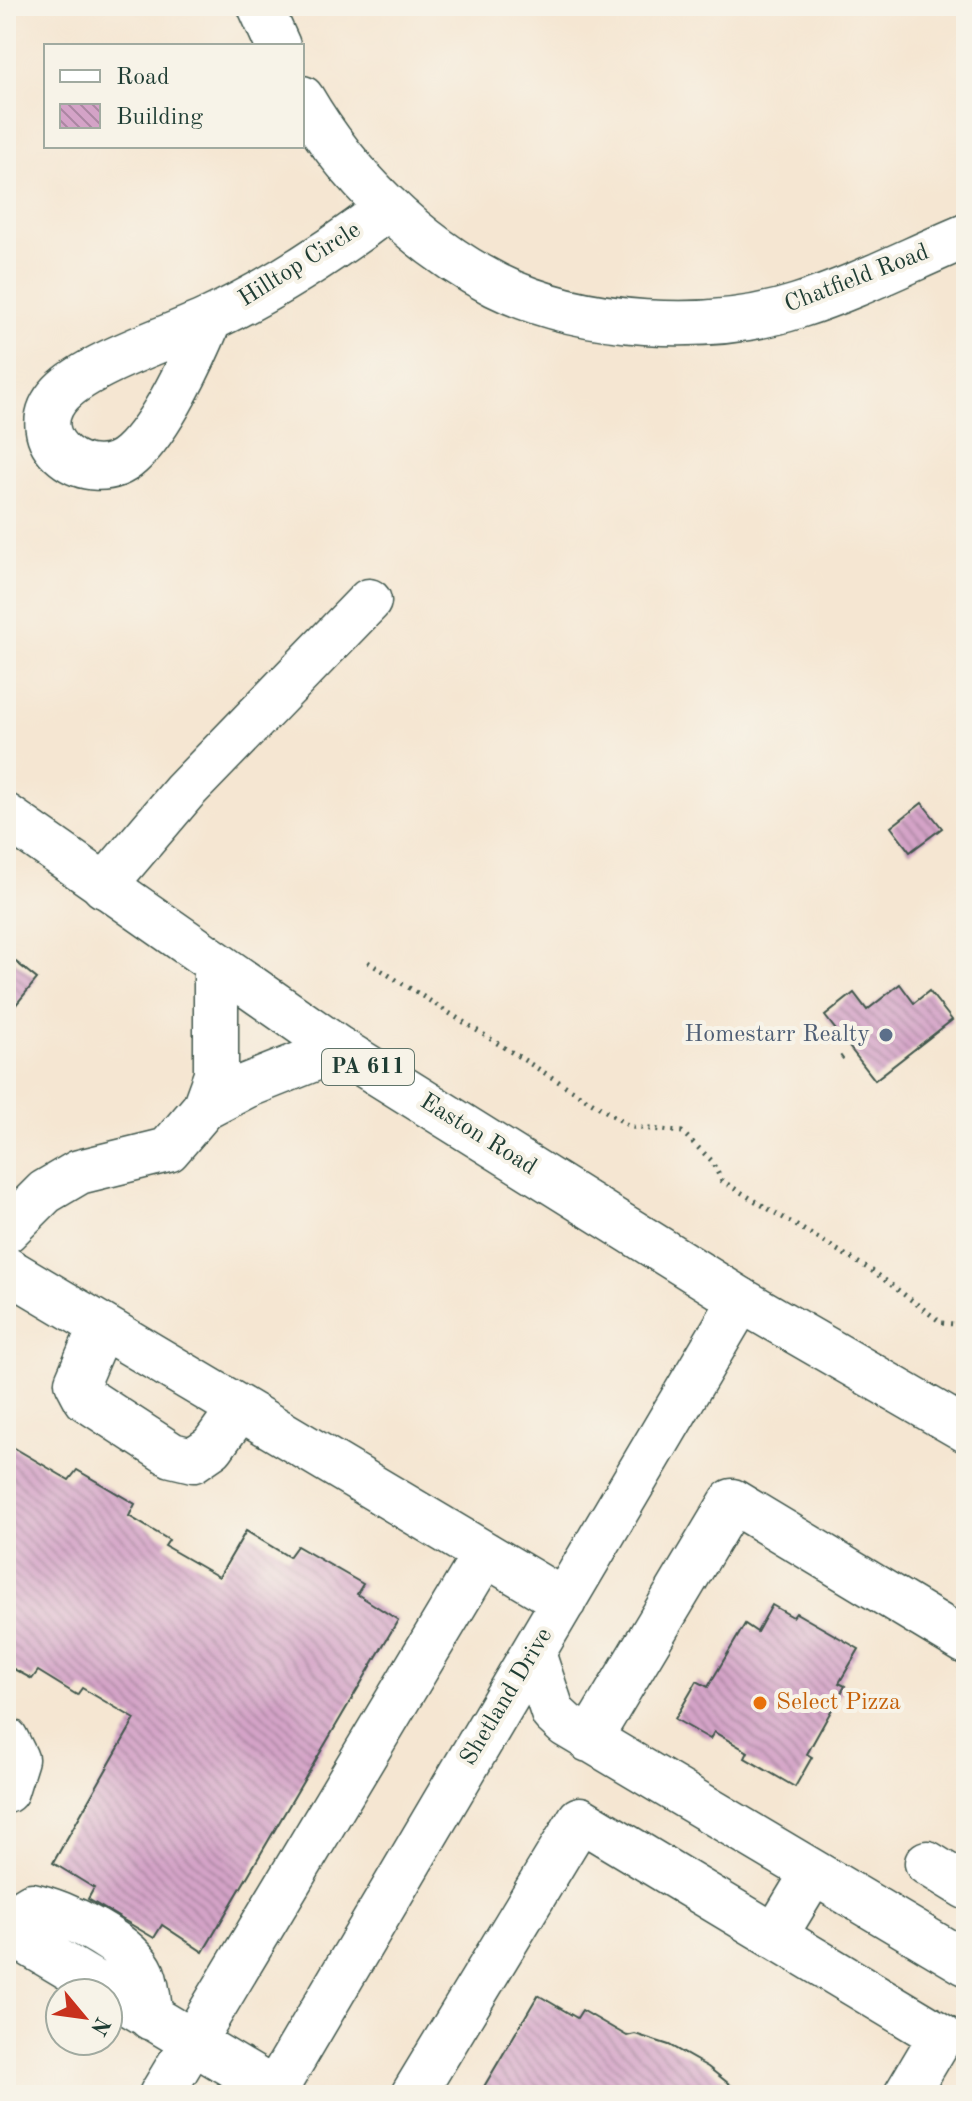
<svg xmlns="http://www.w3.org/2000/svg" width="972" height="2101" viewBox="0 0 972 2101" font-family="'Old Standard TT',serif">
<style>
.building{fill:url(#building-back-hatch)}
.lines{fill:none;stroke-linecap:round;stroke-linejoin:round}
.minor-casing{stroke:#3f564c;stroke-width:47}
.highway-casing{stroke:#3f564c;stroke-width:47}
.path{stroke:#3f564c;stroke-width:5;stroke-dasharray:2 6;stroke-linecap:butt}
.minor{stroke:#fff;stroke-width:44}
.highway{stroke:#fff;stroke-width:44}
.service-dot{fill:#5c6f8a;stroke:#f7f3e8;stroke-width:3}
.food-dot{fill:#e8710a;stroke:#f7f3e8;stroke-width:3}
.labels{text-anchor:middle;dominant-baseline:central;stroke-width:8;stroke-linejoin:round;paint-order:stroke}
.shield{fill:#f7f3e8;stroke:#60746a;stroke-width:2}
.shield-label{font-size:22px;font-weight:bold;fill:#1f3d34}
.street-label{font-size:24px;fill:#1f3d34;stroke:#f7f3e8}
.service-label{font-size:24px;fill:#4e5e75;stroke:#f7f3e8;text-anchor:end}
.food-label{font-size:24px;fill:#c56008;stroke:#f7f3e8;text-anchor:start}
</style>
<defs>
<pattern id="building-back-hatch" width="6" height="6" patternUnits="userSpaceOnUse" patternTransform="scale(2)"><rect width="6" height="6" fill="#d4a3c7"/><path d="M-1 5l2 2M0 0l6 6M5-1l2 2" fill="none" stroke="#ab86a2"/></pattern>
</defs>
<rect width="100%" height="100%" fill="#f7f3e8"/>
<filter id="ink" filterUnits="userSpaceOnUse"><feTurbulence type="fractalNoise" baseFrequency=".0125" numOctaves="2"/><feDisplacementMap in="SourceGraphic" scale="16" xChannelSelector="R" yChannelSelector="G"/><feConvolveMatrix kernelMatrix="1 2 1 2 8 2 1 2 1" color-interpolation-filters="sRGB"/></filter>
<filter id="wash" filterUnits="userSpaceOnUse"><feTurbulence type="fractalNoise" baseFrequency=".006" numOctaves="4" result="noise"/><feDisplacementMap in="SourceGraphic" scale="32" xChannelSelector="R" yChannelSelector="G"/><feGaussianBlur stdDeviation="1.8" result="paint"/><feColorMatrix in="noise" values="0 0 0 0 0 0 0 0 0 0 0 0 0 0 0 0 0 1.4 0 .05"/><feComposite in="paint" operator="in"/></filter>
<g filter="url(#wash)">
<rect width="100%" height="100%" fill="#f5e6d2"/>
<g id="blocks">
<path class="building" d="M 922,803 L 942,828 L 910,852 L 891,827 Z
M 6,954 L 37,979 L 6,1017 Z
M 900,984 L 914,1003 L 929,991 L 952,1020 L 875,1080 L 825,1016 L 854,993 L 867,1010 Z
M 6,1443 L 69,1480 L 77,1470 L 135,1504 L 129,1516 L 169,1540 L 165,1546 L 219,1577 L 246,1531 L 289,1557 L 297,1546 L 363,1584 L 357,1594 L 398,1620 L 203,1952 L 162,1925 L 154,1938 L 88,1899 L 94,1888 L 53,1863 L 135,1719 L 82,1688 L 77,1695 L 38,1671 L 32,1679 L 6,1665 Z
M 772,1605 L 793,1617 L 796,1613 L 859,1649 L 839,1683 L 845,1686 L 807,1754 L 812,1757 L 795,1787 L 745,1758 L 748,1752 L 714,1732 L 710,1739 L 675,1719 L 697,1681 L 708,1687 L 745,1624 L 757,1632 Z
M 538,1995 L 577,2018 L 582,2010 L 627,2036 L 635,2034 L 669,2045 L 708,2067 L 743,2095 L 479,2095 Z"/>
</g>
</g>
<g filter="url(#ink)">
<use href="#blocks" fill-opacity="0" stroke="#3f564c" stroke-width="2"/>
<g class="lines">
<g class="minor-casing">
<path id="minor" d="M 260,6 L 278,46
M 302,98 C 347,175 416,244 496,285 C 580,327 709,335 798,306 C 855,288 911,259 966,236
M 210,319 C 194,358 162,427 131,455 C 90,493 17,439 61,393 C 89,364 169,338 208,320 C 272,290 332,251 388,208
M 104,886 L 184,792 L 369,601
M 204,1108 L 216,1075 L 216,964
M 6,1231 L 45,1192 L 79,1172 L 168,1150 L 204,1108 L 246,1086 L 339,1049
M 6,1269 L 564,1601
M 101,1326 L 77,1382 L 86,1399 L 172,1455 L 193,1460 L 212,1447 L 240,1408
M 533,1653 L 553,1713 L 566,1725 L 966,1963
M 6,1739 L 16,1759 L 6,1791
M 589,1740 L 732,1501 L 966,1642
M 927,1863 L 966,1887
M 6,1921 L 32,1905 C 63,1911 131,1944 143,1974 C 148,1987 149,2004 151,2018
M 6,1930 L 282,2095
M 775,1936 L 813,1873
M 161,2095 L 485,1554
M 272,2095 L 741,1300
M 413,2095 L 580,1819 L 941,2036 L 906,2095"/>
</g>
<g class="highway-casing">
<path id="highway" d="M 6,816 L 339,1049 L 741,1300 L 966,1430"/>
</g>
<path class="path" d="M 368,962 L 631,1127 L 682,1132 L 711,1160 L 722,1181 L 874,1272 L 942,1323 L 966,1325
M 841,1058 L 845,1055"/>
<use href="#minor" class="minor"/>
<use href="#highway" class="highway"/>
</g>
</g>
<circle class="service-dot" cx="886" cy="1035" r="8"/>
<circle class="food-dot" cx="760" cy="1703" r="8"/>
<g class="labels">
<rect class="shield" x="322" y="1049" width="92" height="36" rx="6"/>
<g class="shield-label">
<text x="368" y="1067">PA 611</text>
</g>
<g class="street-label">
<text transform="translate(300 265) rotate(-32)">Hilltop Circle</text>
<text transform="translate(857 279) rotate(-21)">Chatfield Road</text>
<text transform="translate(478 1135) rotate(32)">Easton Road</text>
<text transform="translate(507 1697) rotate(-59)">Shetland Drive</text>
</g>
<g class="service-label">
<text x="870" y="1035">Homestarr Realty</text>
</g>
<g class="food-label">
<text x="776" y="1703">Select Pizza</text>
</g>
</g>
<rect width="972" height="2101" fill="none" stroke="#f7f3e8" stroke-width="32"/>
<rect x="44" y="44" width="260" height="104" fill="#f7f3e8" stroke="#a1aaa0" stroke-width="2"/>
<rect x="60" y="70" width="40" height="12" fill="#ffffff" stroke="#a1aaa0" stroke-width="2"/>
<text x="116" y="84" font-size="24" fill="#1f3d34">Road</text>
<rect x="60" y="104" width="40" height="24" fill="url(#building-back-hatch)" stroke="#a1aaa0" stroke-width="2"/>
<text x="116" y="124" font-size="24" fill="#1f3d34">Building</text>
<g transform="translate(84 2017) rotate(119)"><circle r="38" fill="#f7f3e8" stroke="#a1aaa0" stroke-width="2"/>
<path d="M0-6L14 30L0 20L-14 30Z" fill="#c8321e"/>
<text y="-12" font-size="22" font-weight="bold" text-anchor="middle" fill="#1f3d34">N</text>
</g>
</svg>
